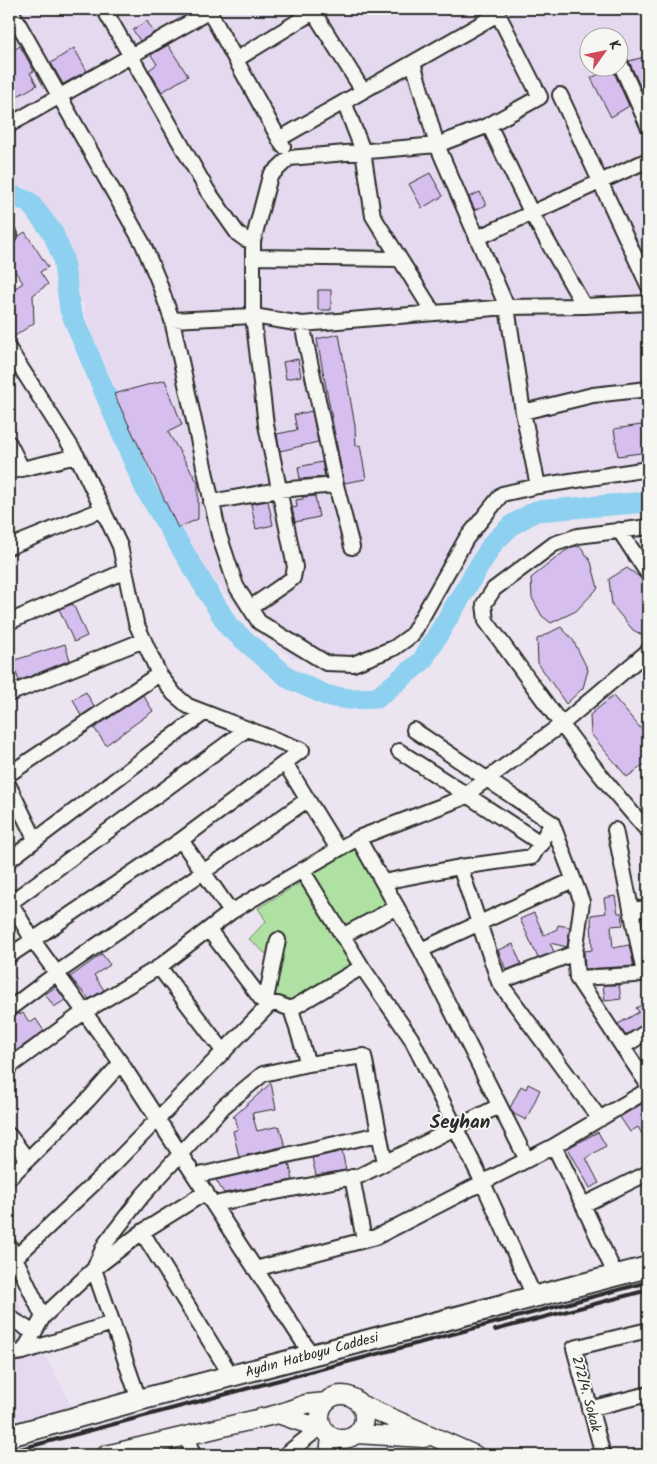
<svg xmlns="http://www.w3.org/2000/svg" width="657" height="1464" viewBox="0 0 657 1464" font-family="Kalam,sans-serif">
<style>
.built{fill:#e5d9f0;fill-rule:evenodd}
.green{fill:#afe1a2;stroke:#6d8666}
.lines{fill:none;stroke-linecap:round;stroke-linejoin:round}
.river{stroke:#8dd0ef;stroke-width:21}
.building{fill:#d6beee;stroke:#2b2b2b}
.minor-casing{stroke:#2b2b2b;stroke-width:18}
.tertiary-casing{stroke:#2b2b2b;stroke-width:21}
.secondary-casing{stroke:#2b2b2b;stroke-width:24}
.minor{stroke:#f6f6f2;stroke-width:14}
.tertiary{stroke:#f6f6f2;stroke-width:18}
.secondary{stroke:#f6f6f2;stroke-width:20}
.rail{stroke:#2b2b2b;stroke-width:4}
.labels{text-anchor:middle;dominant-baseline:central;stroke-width:4;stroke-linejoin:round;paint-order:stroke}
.street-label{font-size:14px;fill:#2b2b2b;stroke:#f6f6f2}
.district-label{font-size:19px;font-weight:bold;fill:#2b2b2b;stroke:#f6f6f2}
</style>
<rect width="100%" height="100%" fill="#ece5f1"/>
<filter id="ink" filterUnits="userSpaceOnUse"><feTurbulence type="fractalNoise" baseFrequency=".02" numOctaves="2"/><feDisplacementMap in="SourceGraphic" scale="10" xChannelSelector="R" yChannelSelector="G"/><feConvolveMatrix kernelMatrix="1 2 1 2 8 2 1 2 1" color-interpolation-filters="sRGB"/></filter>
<g filter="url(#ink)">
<path class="built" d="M 9,9 L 648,9 L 648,477 L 583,484 L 515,498 L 501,507 L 414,645 L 354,670 L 292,658 L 255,629 L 190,551 L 94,340 L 58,222 L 24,187 L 9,184 ZM 590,38 L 620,38 L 620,68 L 590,68 Z
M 9,1278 L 22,1310 L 72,1407 L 9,1424 Z"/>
<path class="green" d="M 358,838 L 397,907 L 342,936 L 302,870 Z
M 300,883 L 351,965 L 285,1006 L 265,1004 L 274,961 L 249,939 L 266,921 L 258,908 Z"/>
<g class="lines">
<path class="river" d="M 9,194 L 29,202 L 53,233 L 63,258 L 70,310 L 145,488 L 229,627 L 290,679 L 328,696 L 350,699 L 377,698 L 422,661 L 493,543 L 512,525 L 536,511 L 648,502"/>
</g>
<path class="building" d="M 147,21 L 154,33 L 140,41 L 133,30 Z
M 168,45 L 188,76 L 162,92 L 149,70 L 157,64 L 151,55 Z
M 20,46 L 34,71 L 30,73 L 37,85 L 9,101 L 9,53 Z
M 74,48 L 87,71 L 63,84 L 51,63 Z
M 648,56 L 648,99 L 646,100 L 629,61 Z
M 612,68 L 629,106 L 611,117 L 591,78 Z
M 430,173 L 443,196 L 422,208 L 409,184 Z
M 480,192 L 486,205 L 475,210 L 469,197 Z
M 25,232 L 48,267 L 40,272 L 48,284 L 33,295 L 34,323 L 12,338 L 9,333 L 9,292 L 23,283 L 9,262 L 9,245 L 15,242 L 19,236 Z
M 318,290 L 331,290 L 331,310 L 318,310 Z
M 339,334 L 355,426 L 356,446 L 360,445 L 366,479 L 344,483 L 317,339 Z
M 298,359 L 301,376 L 286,379 L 283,362 Z
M 165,380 L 182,425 L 168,432 L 198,483 L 198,519 L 178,528 L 114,394 Z
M 312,411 L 318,442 L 280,451 L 277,434 L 297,430 L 294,415 Z
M 648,424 L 648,452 L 618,456 L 614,429 Z
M 322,462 L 325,477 L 300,479 L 298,467 Z
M 315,496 L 319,517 L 295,522 L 292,508 L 297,507 L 296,500 L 303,499 L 303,497 Z
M 268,501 L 273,525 L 256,529 L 251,504 Z
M 575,546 L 581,547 L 591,562 L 598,588 L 576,611 L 551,623 L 542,616 L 532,598 L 531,578 L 565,551 Z
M 627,568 L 648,583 L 648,633 L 644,636 L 633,630 L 612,605 L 609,579 Z
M 73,604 L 87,636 L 74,642 L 59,609 Z
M 561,627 L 573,640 L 588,670 L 583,688 L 566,704 L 538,663 L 537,639 Z
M 65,644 L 70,660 L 19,681 L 12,661 Z
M 86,692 L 94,707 L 81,716 L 73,699 Z
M 143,695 L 153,711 L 106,745 L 94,728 Z
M 613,696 L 648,737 L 648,762 L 627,777 L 591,734 L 590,715 Z
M 615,896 L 618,913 L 622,913 L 623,925 L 611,926 L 613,948 L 629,945 L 634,966 L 585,969 L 584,951 L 592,950 L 591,915 L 606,913 L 604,898 Z
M 534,913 L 544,935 L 557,929 L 558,925 L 570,927 L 567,947 L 550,943 L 554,952 L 538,958 L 520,919 Z
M 513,944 L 521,964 L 506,970 L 498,950 Z
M 102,954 L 110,965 L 94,975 L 104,990 L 89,999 L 70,977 Z
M 603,985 L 619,985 L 621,999 L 605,1001 Z
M 56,987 L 65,1000 L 54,1007 L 45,994 Z
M 648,1001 L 648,1022 L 625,1035 L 618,1024 L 639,1012 L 636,1008 Z
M 18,1013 L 20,1015 L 23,1013 L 30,1023 L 36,1019 L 44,1031 L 10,1055 L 9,1020 Z
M 271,1083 L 276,1109 L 252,1113 L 257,1131 L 279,1126 L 285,1146 L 239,1157 L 233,1131 L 238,1129 L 235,1117 L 233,1117 Z
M 528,1084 L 540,1090 L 526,1120 L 514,1114 L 510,1108 L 521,1086 L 526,1089 Z
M 648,1100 L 648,1144 L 638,1127 L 630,1132 L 620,1117 Z
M 598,1132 L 606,1146 L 586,1158 L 599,1183 L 590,1188 L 568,1148 Z
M 342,1151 L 346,1170 L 316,1175 L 312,1158 Z
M 289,1163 L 293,1180 L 224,1193 L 216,1180 Z"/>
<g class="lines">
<g class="minor-casing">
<path id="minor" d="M 10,9 L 143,244 L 158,280 L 172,320 L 219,535 L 236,586 L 259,622 L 326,663 L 353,664 L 394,648 L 412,635 L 466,539 L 502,494 L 538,486
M 104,9 L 207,190 L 238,234 L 245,239 L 253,241
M 208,9 L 283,146
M 313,11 L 363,91
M 237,59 L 318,9
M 620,63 L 648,126
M 560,95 L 648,285
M 344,102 L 363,151 L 373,216 L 433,312
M 9,125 L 210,11
M 489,125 L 532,214 L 584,306 L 648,303
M 279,139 L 498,14 L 498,9
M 9,236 L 10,235
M 477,238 L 648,160
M 253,257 L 399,259
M 584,306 L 507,307 L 523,412 L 538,486 L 648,469
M 172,320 L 253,316 L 302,324 L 507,307 L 437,145 L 413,63
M 302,324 L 336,485 L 352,547
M 9,349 L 77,456 L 120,546 L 136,623 L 159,674 L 174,694 L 188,706 L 302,750
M 523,412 L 593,395 L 648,389
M 9,443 L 22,469
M 9,472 L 77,456
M 211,502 L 279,490 L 336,485
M 648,527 L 578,536 L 554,544 L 494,589 L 484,604 L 486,621 C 538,692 589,766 648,831
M 619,530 L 648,574
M 9,547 L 103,509
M 250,608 L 293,578 L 295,567 L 266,425 L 253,316 L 253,241 L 270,176 L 289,158 L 437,145 L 489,125 L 540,97 L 498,14
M 9,622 L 125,571
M 9,694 L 144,640
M 414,730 L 552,823 L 582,902 L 575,953 L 577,978 L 648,1085
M 399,751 L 542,844
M 285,763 L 338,849
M 9,774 L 159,674
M 9,786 L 35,839
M 615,830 L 644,973
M 358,838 L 421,950 L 527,1160
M 181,840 L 231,912
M 9,860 L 204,713
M 460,867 L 499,982 L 600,1119
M 302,870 L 362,967 L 411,1038 L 483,1183 L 534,1296
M 383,882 L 460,867 L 532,857 L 552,823
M 9,900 L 32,939 L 121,1063 L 311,1354
M 10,903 L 247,729
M 631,910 L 648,908
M 209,930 L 265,1004 L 278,1004 L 291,1009 L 308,1064
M 342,936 L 397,907
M 421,950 L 573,880
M 9,956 L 181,840 L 302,750
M 159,967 L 224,1052
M 577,978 L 635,975 L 648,972
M 499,982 L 575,953
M 265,1004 L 278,940
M 9,1009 L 57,973 L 307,800
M 291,1009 L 362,967
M 623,1047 L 648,1031
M 9,1067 L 84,1012 L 159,967 L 231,912 L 261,894 L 358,838 L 460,799 L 562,724 L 648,651
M 9,1135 L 27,1159
M 554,1146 L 583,1205
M 195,1176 L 379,1134
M 352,1177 L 364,1240
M 9,1178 L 88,1100 L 121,1063
M 214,1204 L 359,1176 L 499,1106
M 142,1232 L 232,1377
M 9,1245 L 43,1317 L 23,1352 L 9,1354
M 15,1258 L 106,1172 L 270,1004
M 255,1269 L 376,1237 L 554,1146 L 648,1090
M 616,1276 L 583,1205 L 648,1173
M 9,1317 L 34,1333
M 43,1317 L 94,1269 L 142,1232 L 206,1192
M 23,1352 L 112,1323
M 139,1400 L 94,1269 L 105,1244 L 142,1196 L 224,1106 L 263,1074 L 308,1064 L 364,1056 L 385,1163
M 589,1409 L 648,1394
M 186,1435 L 193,1455
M 285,1455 L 322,1426
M 603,1455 L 574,1348 L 648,1330"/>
</g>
<g class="tertiary-casing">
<path id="tertiary" d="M320 1417a22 22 0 1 1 44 0a22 22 0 1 1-44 0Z
M 360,1404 L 475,1455
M 278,1414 L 307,1424 L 322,1426
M 356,1434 L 424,1438
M 106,1455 L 278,1414 L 306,1404 L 326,1402
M 329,1455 L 331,1436"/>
</g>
<g class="secondary-casing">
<path id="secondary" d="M 9,1436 L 139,1400 L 648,1267"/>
</g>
<use href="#minor" class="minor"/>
<use href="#tertiary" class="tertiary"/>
<use href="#secondary" class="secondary"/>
<path class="rail" d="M 495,1330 L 648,1290
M 9,1452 L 648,1282"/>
</g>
</g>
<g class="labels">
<g class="street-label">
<text transform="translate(312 1355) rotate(-15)">Aydın Hatboyu Caddesi</text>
<text transform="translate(586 1394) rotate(75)">272/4. Sokak</text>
</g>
<g class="district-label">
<text x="460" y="1123">Seyhan</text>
</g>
</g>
<rect width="657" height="1464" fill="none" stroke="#f6f6f2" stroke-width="30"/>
<rect x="15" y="15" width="627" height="1434" fill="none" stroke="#2b2b2b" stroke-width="2" filter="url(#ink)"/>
<g transform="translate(604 52) rotate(57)"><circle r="24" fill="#f6f6f2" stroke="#a5a5a2"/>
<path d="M0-4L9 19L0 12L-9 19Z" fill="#d1495b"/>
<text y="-8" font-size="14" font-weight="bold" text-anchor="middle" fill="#2b2b2b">K</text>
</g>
</svg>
